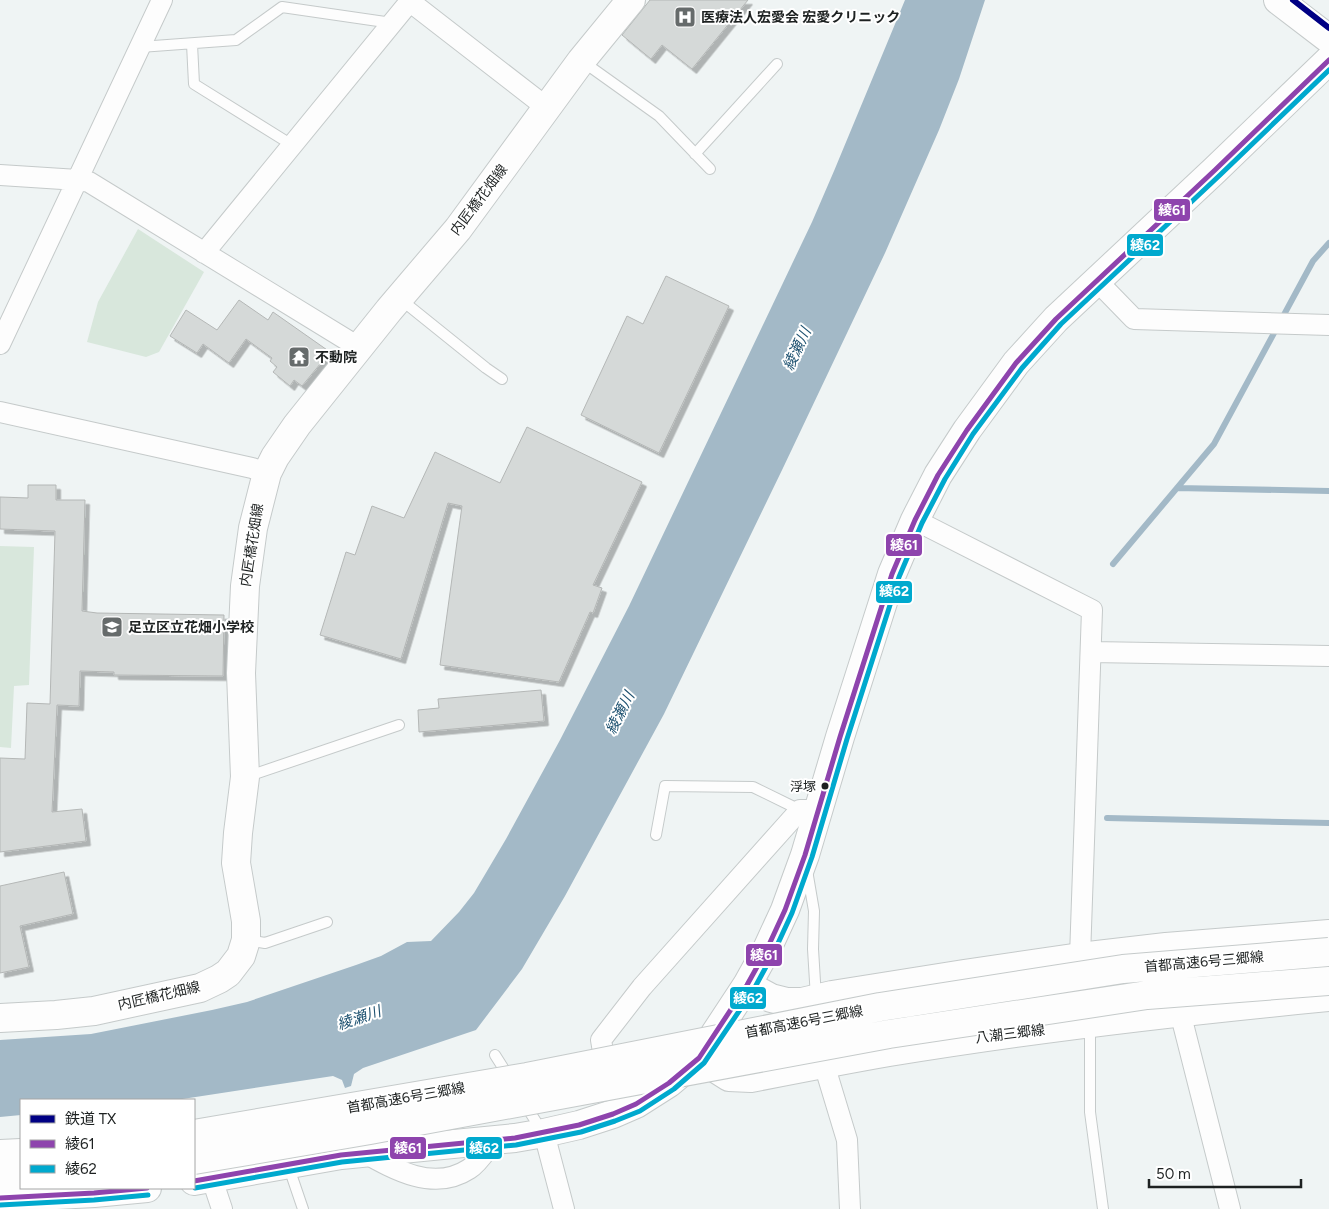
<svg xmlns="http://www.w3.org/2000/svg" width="1329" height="1209" viewBox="0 0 1329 1209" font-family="Figtree,'Noto Sans JP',sans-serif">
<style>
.green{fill:#d8e7dc}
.water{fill:#a3b9c7}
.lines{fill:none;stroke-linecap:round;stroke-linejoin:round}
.stream{stroke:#a3b9c7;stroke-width:6}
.building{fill:#d5d9d8;stroke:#b4b7b6;filter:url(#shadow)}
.service-casing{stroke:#c5caca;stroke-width:12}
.minor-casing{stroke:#c5caca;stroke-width:22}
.secondary-casing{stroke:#c5caca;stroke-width:30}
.motorway-casing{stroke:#c5caca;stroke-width:30}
.service{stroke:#fdfdfd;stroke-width:10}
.minor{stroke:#fdfdfd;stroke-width:20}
.secondary{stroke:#fdfdfd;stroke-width:28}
.motorway{stroke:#fdfdfd;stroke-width:28}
.motorway-bridge-casing{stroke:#c5caca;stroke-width:30;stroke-linecap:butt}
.motorway-bridge{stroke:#fdfdfd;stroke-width:28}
.bus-1-casing{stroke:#fff;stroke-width:9}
.bus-2-casing{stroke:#fff;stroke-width:9}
.bus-1{stroke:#8e44ad;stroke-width:5}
.bus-2{stroke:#00a9ce;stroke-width:5}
.rail-1-casing{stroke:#fff;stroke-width:10}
.rail-1{stroke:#000084;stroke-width:6}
.bus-dot{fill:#1d2121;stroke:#fff;stroke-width:2}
.labels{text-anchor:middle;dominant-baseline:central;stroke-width:4;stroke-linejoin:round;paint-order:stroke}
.bus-label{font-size:13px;fill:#1d2121;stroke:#fff;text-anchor:end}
.poi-label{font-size:14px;font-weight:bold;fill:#1d2121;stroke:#fff;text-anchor:start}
.street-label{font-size:14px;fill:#1d2121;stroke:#fff}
.water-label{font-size:15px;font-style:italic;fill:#1d5170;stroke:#fff}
.line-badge{stroke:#fff;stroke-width:2}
.badge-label{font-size:14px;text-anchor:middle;font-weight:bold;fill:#fff}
</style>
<defs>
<filter id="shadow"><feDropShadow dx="4.5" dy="4.5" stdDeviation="0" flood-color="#0004"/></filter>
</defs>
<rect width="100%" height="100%" fill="#eff4f4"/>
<path class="green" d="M 138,229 L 204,272 L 159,352 L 146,357 L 87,342 L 98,302 Z
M 0,546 L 34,547 L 29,685 L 14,686 L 11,748 L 0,747 Z"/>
<path class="water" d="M 905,0 L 985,0 L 959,79 L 939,130 L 885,253 L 783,468 L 664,714 L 565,896 L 522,969 L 476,1030 L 363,1068 L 354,1074 L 351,1086 L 345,1088 L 342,1080 L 333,1076 L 176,1100 L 21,1100 L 21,1115 L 0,1117 L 0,1040 L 91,1034 L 212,1010 L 247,1002 L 356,965 L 381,956 L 407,942 L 431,941 L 459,912 L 474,893 L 506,839 L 560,740 L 629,606 L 812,222 L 834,171 Z"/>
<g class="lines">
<path class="stream" d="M 1177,488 L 1329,491
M 1113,564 L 1214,444 L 1313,261 L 1329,243
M 1107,818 L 1329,823"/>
</g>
<path class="building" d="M 650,0 L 748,0 L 692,69 L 662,45 L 651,59 L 622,35 Z
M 666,276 L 729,306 L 659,453 L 581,415 L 627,316 L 643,324 Z
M 239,300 L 268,320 L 273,312 L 330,352 L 302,386 L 294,380 L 290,386 L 273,372 L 277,367 L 270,361 L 272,358 L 246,339 L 229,363 L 203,344 L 197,353 L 170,336 L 186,310 L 217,330 Z
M 527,427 L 642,482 L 593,585 L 602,588 L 593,613 L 590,612 L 559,682 L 440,665 L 462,506 L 448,503 L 401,659 L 320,635 L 346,552 L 355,555 L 372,506 L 404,518 L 435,452 L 500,483 Z
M 28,485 L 56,485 L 56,500 L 85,500 L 82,611 L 97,613 L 224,615 L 223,676 L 114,675 L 114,672 L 80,671 L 79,706 L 57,705 L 52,812 L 82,809 L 86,841 L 0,852 L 0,758 L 25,759 L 27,703 L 50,704 L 55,531 L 0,529 L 0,497 L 28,498 Z
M 541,690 L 544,721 L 419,732 L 418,710 L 439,708 L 438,699 Z
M 64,872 L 73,914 L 20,926 L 29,967 L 0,973 L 0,886 Z"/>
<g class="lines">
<g class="service-casing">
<path id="service" d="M 192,44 L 194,84 L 292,145
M 140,47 L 236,40 L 282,7 L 392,23
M 582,61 L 659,116 L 710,169
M 695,154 L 777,64
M 399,298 L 486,368 L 502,379
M 246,777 L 399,725
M 656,835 L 665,786 L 753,787 L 800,810
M 807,870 L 814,911 L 813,949 L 816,998
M 247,940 L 265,943 L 327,922
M 1090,1025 L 1090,1112 L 1103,1209
M 495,1055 L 509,1077
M 524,1103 L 542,1131
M 288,1165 L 303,1209"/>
</g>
<g class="minor-casing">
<path id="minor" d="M 408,0 L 546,107
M 0,175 L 78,180 L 89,182 L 360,348
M 204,253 L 411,0
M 1097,281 L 1134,319 L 1329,325
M 0,344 L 162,0
M 0,412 L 252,468 L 267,473
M 915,520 L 1092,610 L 1080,957
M 1091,652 L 1329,656
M 1180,1012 L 1230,1209
M 824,1064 L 847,1140 L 850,1209
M 607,1075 L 601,1040 L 642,987 L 800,810 L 818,810
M 544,1133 L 564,1209
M 363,1152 C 395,1170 434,1192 469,1169 C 479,1163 487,1149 494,1140
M 212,1179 L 222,1209"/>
</g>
<g class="secondary-casing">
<path id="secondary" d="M 1278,0 L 1329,39
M 747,985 L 771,998 L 787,1002 L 802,1002 L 832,995 L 964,974 L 1080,957 L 1166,947 L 1329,934
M 0,1018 L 56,1015 L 94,1011 L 200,988 L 219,979 L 228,973 L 241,956 L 246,940 L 246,921 L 236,863 L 238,833 L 245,777 L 241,673 L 245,586 L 253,528 L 267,473 L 275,457 L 297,425 L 389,310 L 458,229 L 581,61 L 631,0
M 699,1058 L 729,1077 L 751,1078 C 797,1069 843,1060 889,1052 C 1035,1028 1182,1011 1329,997
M 194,1181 L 341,1155 L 515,1138 L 544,1133 L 579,1125 L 613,1114 L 636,1104 L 669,1083 L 699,1058 L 747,985 L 767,949 L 785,910 L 805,855 L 840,737 L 892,574 L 915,520 L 938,475 L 967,430 L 1016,363 L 1056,319 L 1215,170 L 1329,60
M 0,1198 L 94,1193 L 147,1188"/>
</g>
<g class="motorway-casing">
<path id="motorway" d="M 0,1154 L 21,1153
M 0,1182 L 21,1180"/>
</g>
<use href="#service" class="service"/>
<use href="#minor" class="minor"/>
<use href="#secondary" class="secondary"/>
<use href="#motorway" class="motorway"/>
<g class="motorway-bridge-casing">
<path id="motorway-bridge" d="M 194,1134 L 527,1077 L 880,1007 L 1123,969 L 1329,952
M 194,1160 L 370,1130 L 889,1034 L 1147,995 L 1329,981"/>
</g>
<use href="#motorway-bridge" class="motorway-bridge"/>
<g class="bus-1-casing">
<path id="bus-1" d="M 194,1181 L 341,1155 L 515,1138 L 579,1125 L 613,1114 L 636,1104 L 669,1083 L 699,1058 L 747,985 L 767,949 L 785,910 L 805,855 L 840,737 L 892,574 L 915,520 L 938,475 L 967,430 L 1016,363 L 1056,319 L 1215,170 L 1329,60
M 0,1198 L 94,1193 L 147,1188"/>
</g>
<g class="bus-2-casing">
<path id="bus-2" d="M 195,1188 L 342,1162 L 516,1145 L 581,1132 L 615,1121 L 640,1111 L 674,1089 L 704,1063 L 754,989 L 774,952 L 792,913 L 812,857 L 847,739 L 899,577 L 922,523 L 945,479 L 973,434 L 1022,368 L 1061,324 L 1220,175 L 1329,70
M 0,1205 L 94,1200 L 148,1195"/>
</g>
<use href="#bus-1" class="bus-1"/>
<use href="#bus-2" class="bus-2"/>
<g class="rail-1-casing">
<path id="rail-1" d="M 1293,0 L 1329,28"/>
</g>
<use href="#rail-1" class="rail-1"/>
</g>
<defs>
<g id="hospital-square" transform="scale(1.125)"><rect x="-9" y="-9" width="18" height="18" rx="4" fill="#666b6b" stroke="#fff"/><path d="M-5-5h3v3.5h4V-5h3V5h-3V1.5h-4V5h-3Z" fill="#fff"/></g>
<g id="temple-square" transform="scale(1.125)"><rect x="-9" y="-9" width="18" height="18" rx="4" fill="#666b6b" stroke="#fff"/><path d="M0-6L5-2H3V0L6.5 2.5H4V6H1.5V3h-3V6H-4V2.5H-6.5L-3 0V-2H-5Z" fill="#fff"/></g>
<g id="school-square" transform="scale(1.125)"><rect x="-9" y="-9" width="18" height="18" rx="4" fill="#666b6b" stroke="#fff"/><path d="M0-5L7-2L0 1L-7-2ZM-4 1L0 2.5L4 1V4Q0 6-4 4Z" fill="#fff"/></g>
</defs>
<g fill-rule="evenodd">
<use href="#hospital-square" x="685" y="17"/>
<use href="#temple-square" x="299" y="357"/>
<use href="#school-square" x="112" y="627"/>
</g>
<circle class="bus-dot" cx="825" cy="786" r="4.5"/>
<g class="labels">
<g class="bus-label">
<text x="816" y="786">浮塚</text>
</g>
<g class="poi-label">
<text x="701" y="17">医療法人宏愛会 宏愛クリニック</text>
<text x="315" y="357">不動院</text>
<text x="128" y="627">足立区立花畑小学校</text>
</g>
<g class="street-label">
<text transform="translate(479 200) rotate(-53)">内匠橋花畑線</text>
<text transform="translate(252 545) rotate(-81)">内匠橋花畑線</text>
<text transform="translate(1204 962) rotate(-5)">首都高速6号三郷線</text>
<text transform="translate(159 996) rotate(-13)">内匠橋花畑線</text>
<text transform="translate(804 1022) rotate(-11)">首都高速6号三郷線</text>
<text transform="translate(1010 1034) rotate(-7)">八潮三郷線</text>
<text transform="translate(406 1098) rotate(-10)">首都高速6号三郷線</text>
</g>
<g class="water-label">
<text transform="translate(797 349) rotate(-65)">綾瀬川</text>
<text transform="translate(620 713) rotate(-63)">綾瀬川</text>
<text transform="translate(359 1018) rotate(-19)">綾瀬川</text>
</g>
</g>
<g class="line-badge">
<rect x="1153" y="198" width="38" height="24" rx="5" fill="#8e44ad"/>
<rect x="1126" y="233" width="38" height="24" rx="5" fill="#00a9ce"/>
<rect x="885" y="533" width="38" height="24" rx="5" fill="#8e44ad"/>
<rect x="875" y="580" width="38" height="24" rx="5" fill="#00a9ce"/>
<rect x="745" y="943" width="38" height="24" rx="5" fill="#8e44ad"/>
<rect x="729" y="986" width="38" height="24" rx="5" fill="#00a9ce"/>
<rect x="465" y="1136" width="38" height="24" rx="5" fill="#00a9ce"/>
<rect x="389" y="1136" width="38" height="24" rx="5" fill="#8e44ad"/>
</g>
<g class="badge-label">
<text x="1172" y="215">綾61</text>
<text x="1145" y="250">綾62</text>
<text x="904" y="550">綾61</text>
<text x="894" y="596">綾62</text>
<text x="764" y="960">綾61</text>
<text x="748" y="1003">綾62</text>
<text x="484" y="1153">綾62</text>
<text x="408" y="1153">綾61</text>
</g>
<rect x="20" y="1099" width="175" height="90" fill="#ffffff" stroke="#a5a6a6"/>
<rect x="30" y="1115" width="25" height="8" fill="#000084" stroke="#a5a6a6"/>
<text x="65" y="1124" font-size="15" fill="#1d2121">鉄道 TX</text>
<rect x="30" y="1140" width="25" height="8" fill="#8e44ad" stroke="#a5a6a6"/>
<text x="65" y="1149" font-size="15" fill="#1d2121">綾61</text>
<rect x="30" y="1165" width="25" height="8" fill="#00a9ce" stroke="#a5a6a6"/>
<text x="65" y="1174" font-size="15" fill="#1d2121">綾62</text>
<path d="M1149 1179v8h152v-8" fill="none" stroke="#1d2121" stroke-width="2.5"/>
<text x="1156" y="1179" font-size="15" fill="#1d2121" stroke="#ffffff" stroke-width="4" paint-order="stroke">50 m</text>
</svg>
